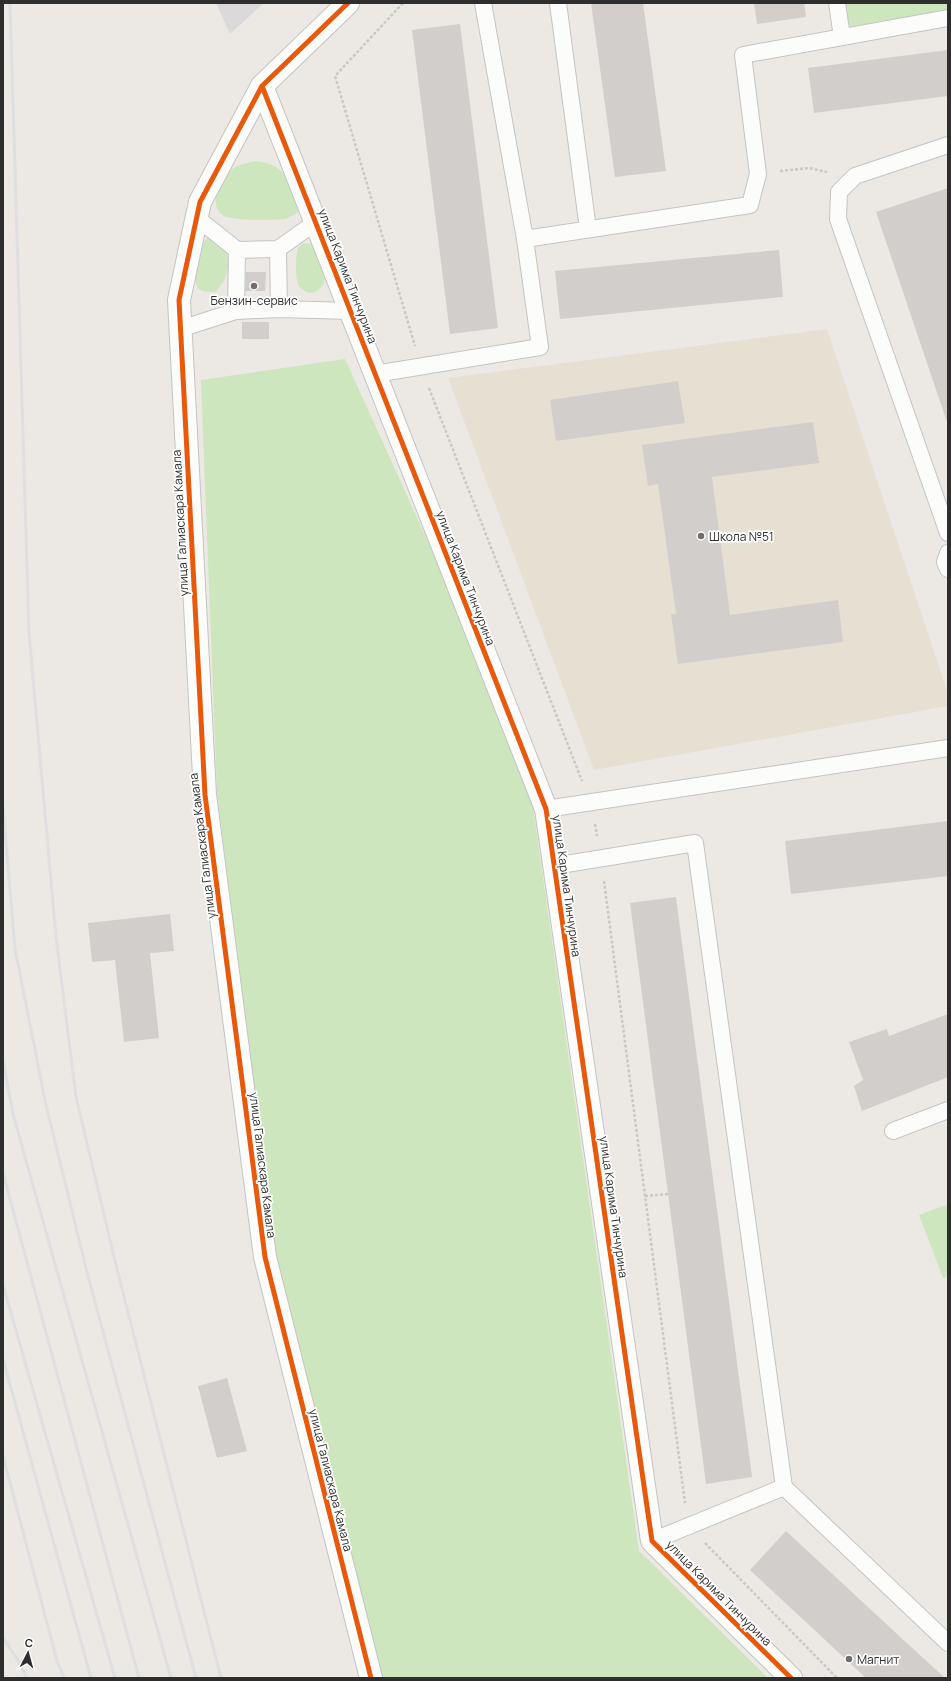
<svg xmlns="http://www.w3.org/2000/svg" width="951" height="1681" viewBox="0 0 951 1681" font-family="Manrope,sans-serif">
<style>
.industrial{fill:#dcd9db}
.education{fill:#e6e0d3}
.green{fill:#cee6be}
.building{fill:#d1cecb}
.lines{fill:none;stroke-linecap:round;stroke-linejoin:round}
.lane-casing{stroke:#c5c4c5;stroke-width:18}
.street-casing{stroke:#c5c4c5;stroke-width:24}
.secondary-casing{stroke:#c5c4c5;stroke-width:24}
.path{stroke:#c9c9c8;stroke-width:2.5;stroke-dasharray:3 2;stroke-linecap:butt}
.lane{stroke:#fcfcfb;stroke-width:16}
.street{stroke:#fcfcfb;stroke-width:22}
.secondary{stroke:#fcfcfb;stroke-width:22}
.rail{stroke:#dfdfe1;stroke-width:3}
.cycleway-casing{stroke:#fff;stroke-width:8}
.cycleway{stroke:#e8590c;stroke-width:5}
.poi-dot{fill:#706f6e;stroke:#fff;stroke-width:1.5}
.labels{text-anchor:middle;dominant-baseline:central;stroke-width:3.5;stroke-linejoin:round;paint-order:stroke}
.street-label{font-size:12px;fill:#2e2e2e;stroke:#fff}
.poi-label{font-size:12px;fill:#2e2e2e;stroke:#fff;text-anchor:start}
</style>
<rect width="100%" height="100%" fill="#ece8e4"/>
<path class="industrial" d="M 216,3 L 264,3 L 230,34 Z"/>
<path class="education" d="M 827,329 L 948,694 L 948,706 L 594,770 L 448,378 Z"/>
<path class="green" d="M 845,3 L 948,3 L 948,11 L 849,27 Z
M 256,161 C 287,165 289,182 301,207 L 297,213 L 286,219 C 273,220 234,221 224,216 C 208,207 218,183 228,173 C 235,165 246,163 256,161 Z
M 214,234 C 218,240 225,246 227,253 C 232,266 225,282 216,292 C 210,292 202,293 198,288 C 192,281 199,249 204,242 C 206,238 210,237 214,234 Z
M 304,243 L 312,244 L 326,277 C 323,290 310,300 299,286 C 295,280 295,257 298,249 C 299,246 302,245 304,243 Z
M 345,359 L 523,751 L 534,814 L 639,1551 L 768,1678 L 382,1678 L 275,1256 L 217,793 L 201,380 Z
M 948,1204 L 948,1276 L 943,1278 L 919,1215 Z"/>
<path class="building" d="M 591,3 L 643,3 L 666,171 L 615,177 Z
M 754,3 L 804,3 L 806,17 L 757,24 Z
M 460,24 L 498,328 L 450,334 L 412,30 Z
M 948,50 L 948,96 L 814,113 L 808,68 Z
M 948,188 L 948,425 L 876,212 Z
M 779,250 L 783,297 L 560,319 L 555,271 Z
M 246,272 L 266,272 L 265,291 L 245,291 Z
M 242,322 L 269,322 L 269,339 L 242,339 Z
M 678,381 L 685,423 L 556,441 L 550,400 Z
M 813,422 L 819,463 L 712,477 L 730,615 L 838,600 L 843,642 L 678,664 L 671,614 L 676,614 L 658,484 L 648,486 L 642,445 Z
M 948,821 L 948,876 L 791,894 L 785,841 Z
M 676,897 L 752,1477 L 706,1484 L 630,903 Z
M 170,914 L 174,951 L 150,953 L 159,1038 L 124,1042 L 115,960 L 92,962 L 88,923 Z
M 948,1014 L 948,1077 L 862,1111 L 854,1086 L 863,1080 L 849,1042 L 887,1029 L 889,1036 Z
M 227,1378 L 247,1451 L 217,1458 L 198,1386 Z
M 786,1531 L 910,1646 L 945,1678 L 866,1678 L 750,1570 Z"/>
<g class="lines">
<g class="lane-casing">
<path id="lane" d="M 558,3 L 588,229
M 837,3 L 842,37
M 948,145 L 855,176 L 839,192 L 838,219 L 948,533
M 197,218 L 237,250 L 236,311
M 525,239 L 750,205 L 758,174 L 743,55 L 948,18
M 237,250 L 278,249
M 279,309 L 278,249 L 316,222
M 180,329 L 236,311 L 279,309 L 351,311
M 375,374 L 540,347 L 525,239 L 483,3
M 948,553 L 945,562 L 948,569
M 546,809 L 948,748
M 554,866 L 695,843 L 784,1487 L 948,1643
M 893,1131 L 948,1110
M 652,1541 L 784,1487"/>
</g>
<g class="street-casing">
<path id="street" d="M 262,86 L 546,809 L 652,1541 L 791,1678"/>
</g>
<g class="secondary-casing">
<path id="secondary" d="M 348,3 L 262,86 L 200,202 L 179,300 L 205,795 L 265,1257 L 371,1678"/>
</g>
<path class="path" d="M 403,3 L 335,76 L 415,346
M 780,171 L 809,168 L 827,172
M 429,388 L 582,781
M 595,824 L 597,836
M 604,881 L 685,1503
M 645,1196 L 668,1194
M 705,1543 L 837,1678"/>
<use href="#lane" class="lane"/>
<use href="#street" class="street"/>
<use href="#secondary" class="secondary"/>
<path class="rail" d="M 10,3 L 29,633 L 56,937 L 76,1097 L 116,1265 L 221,1678
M 3,806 L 15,949 L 46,1105 L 87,1272 L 196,1678
M 3,1061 L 13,1114 L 171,1678
M 3,1173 L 139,1678
M 3,1285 L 115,1678
M 3,1359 L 91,1678
M 3,1456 L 57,1661 L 64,1678
M 3,1638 L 16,1657 L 27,1678"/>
<g class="cycleway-casing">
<path id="cycleway" d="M 348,3 L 262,86 L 200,202 L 179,300 L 205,795 L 265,1257 L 371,1678
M 262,86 L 546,809 L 652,1541 L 791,1678"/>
</g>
<use href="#cycleway" class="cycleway"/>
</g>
<g class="poi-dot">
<circle cx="254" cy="286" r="4"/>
<circle cx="701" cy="536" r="4"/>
<circle cx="849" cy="1659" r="4"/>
</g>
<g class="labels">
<g class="street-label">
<text transform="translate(348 276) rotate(69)">улица Карима Тинчурина</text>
<text transform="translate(180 523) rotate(-93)">улица Галиаскара Камала</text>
<text transform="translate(466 578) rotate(69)">улица Карима Тинчурина</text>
<text transform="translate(202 846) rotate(-97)">улица Галиаскара Камала</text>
<text transform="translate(567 886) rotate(82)">улица Карима Тинчурина</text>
<text transform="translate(263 1165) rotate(83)">улица Галиаскара Камала</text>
<text transform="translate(614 1207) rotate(82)">улица Карима Тинчурина</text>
<text transform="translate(331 1480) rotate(76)">улица Галиаскара Камала</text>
<text transform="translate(719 1593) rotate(45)">улица Карима Тинчурина</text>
</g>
<g class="poi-label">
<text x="254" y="300" text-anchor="middle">Бензин-сервис</text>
<text x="709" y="536">Школа №51</text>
<text x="857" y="1659">Магнит</text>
</g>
</g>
<rect width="951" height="1681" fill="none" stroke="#2e2e2e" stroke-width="8"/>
<g transform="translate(28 1653) rotate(6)" stroke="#ffffff" stroke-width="3" paint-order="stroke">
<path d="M0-3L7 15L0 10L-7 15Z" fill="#2e2e2e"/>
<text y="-6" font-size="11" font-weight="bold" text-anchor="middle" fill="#2e2e2e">С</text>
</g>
</svg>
